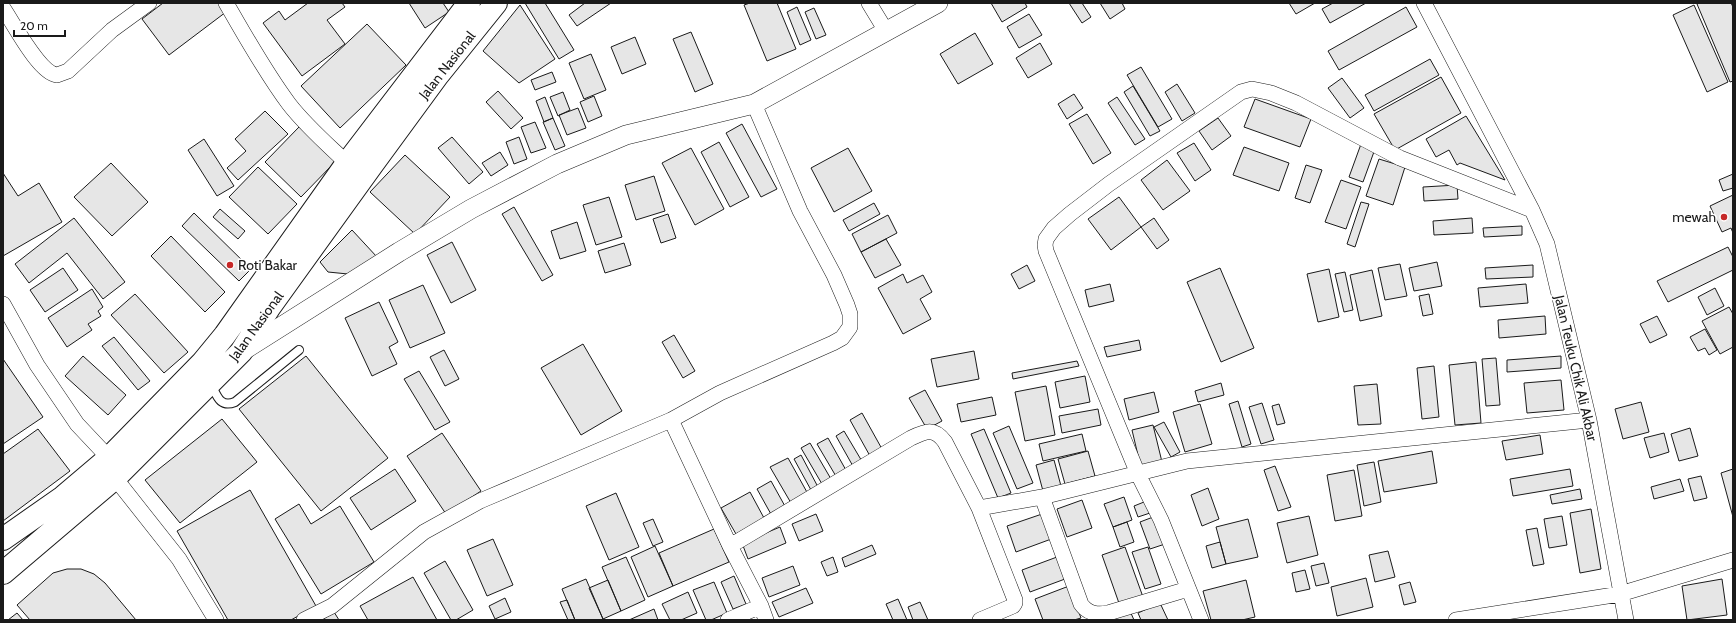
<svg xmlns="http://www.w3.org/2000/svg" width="1736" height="623" viewBox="0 0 1736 623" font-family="Cabin,sans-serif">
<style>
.building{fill:#e6e6e6;stroke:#1a1a1a}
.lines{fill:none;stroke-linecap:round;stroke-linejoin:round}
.service-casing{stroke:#1a1a1a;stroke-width:10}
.minor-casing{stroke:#1a1a1a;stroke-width:16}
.tertiary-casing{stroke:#1a1a1a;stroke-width:20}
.trunk-casing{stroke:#1a1a1a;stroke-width:24}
.service{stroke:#fff;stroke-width:8}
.minor{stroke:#fff;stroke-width:15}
.tertiary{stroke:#fff;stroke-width:19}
.trunk{stroke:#fff;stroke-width:22}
.poi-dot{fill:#c62828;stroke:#fff;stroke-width:1.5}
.labels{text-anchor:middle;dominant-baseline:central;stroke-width:3;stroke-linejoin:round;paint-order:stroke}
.street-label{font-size:14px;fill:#1a1a1a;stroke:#fff}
.poi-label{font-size:14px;fill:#1a1a1a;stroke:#fff;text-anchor:end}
</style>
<rect width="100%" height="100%" fill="#fff"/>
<path class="building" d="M 163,3 L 220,3 L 226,12 L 169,55 L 142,19 Z
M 308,3 L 342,3 L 345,7 L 327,20 L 345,44 L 302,76 L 263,23 L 279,11 L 285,20 Z
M 409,3 L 443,3 L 449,12 L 425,28 Z
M 525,3 L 545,3 L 574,50 L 559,59 Z
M 585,3 L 611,3 L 577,26 L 569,15 Z
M 750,3 L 777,3 L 796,49 L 767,61 L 744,5 Z
M 991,3 L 1025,3 L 1027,7 L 1002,22 Z
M 1069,3 L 1082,3 L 1091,17 L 1082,23 Z
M 1100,3 L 1122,3 L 1125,9 L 1110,19 Z
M 1289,3 L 1315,3 L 1296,14 Z
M 1333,3 L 1366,3 L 1330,23 L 1322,9 Z
M 1700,3 L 1731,3 L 1733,7 L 1733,81 L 1730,82 L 1697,4 Z
M 520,5 L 555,59 L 519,83 L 483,51 Z
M 1694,5 L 1728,82 L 1707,92 L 1673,15 Z
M 797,7 L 811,40 L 800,45 L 787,12 Z
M 1406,7 L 1417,27 L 1339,70 L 1328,51 Z
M 814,8 L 826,35 L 816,39 L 805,12 Z
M 1029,14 L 1042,35 L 1019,48 L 1007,27 Z
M 367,24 L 406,65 L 340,128 L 301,86 Z
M 691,32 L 713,84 L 695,92 L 673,39 Z
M 975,33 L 993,64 L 958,84 L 940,54 Z
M 635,37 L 646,64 L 622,74 L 611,47 Z
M 1040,43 L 1052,64 L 1028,78 L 1016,58 Z
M 591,54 L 606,90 L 584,99 L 569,63 Z
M 1430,59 L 1439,75 L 1374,111 L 1365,95 Z
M 1141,67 L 1172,119 L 1158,127 L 1127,75 Z
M 552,72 L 556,82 L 535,90 L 531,80 Z
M 1441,77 L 1461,113 L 1395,150 L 1374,114 Z
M 1342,78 L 1364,108 L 1350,118 L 1328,88 Z
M 1177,84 L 1195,113 L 1182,121 L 1165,92 Z
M 1133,86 L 1160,131 L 1150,136 L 1124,92 Z
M 498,91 L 523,118 L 511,129 L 486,102 Z
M 563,92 L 570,110 L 558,116 L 550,97 Z
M 1074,94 L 1083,108 L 1067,119 L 1058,104 Z
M 594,96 L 602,116 L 588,122 L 580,102 Z
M 545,97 L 553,118 L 544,122 L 536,101 Z
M 1117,97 L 1145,139 L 1135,145 L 1108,103 Z
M 1255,99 L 1311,119 L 1300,147 L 1244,127 Z
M 578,108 L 586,128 L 567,135 L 559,115 Z
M 265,111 L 288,134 L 238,180 L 227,168 L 246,151 L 235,139 Z
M 1087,114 L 1111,153 L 1093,164 L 1069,124 Z
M 1466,116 L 1505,180 L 1460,163 L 1457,165 L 1449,150 L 1436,157 L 1426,139 Z
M 553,118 L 565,146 L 555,150 L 543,122 Z
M 1218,118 L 1231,136 L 1212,150 L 1199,131 Z
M 535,122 L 546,148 L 531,153 L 521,127 Z
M 742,124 L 777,189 L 761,197 L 726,133 Z
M 299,127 L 335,162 L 301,197 L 265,162 Z
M 452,137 L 483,172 L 469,184 L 438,148 Z
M 519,137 L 527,159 L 514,164 L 506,142 Z
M 204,139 L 234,186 L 217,196 L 188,150 Z
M 719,142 L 749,197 L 730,207 L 701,152 Z
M 1194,143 L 1211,170 L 1195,181 L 1177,153 Z
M 1361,144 L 1375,149 L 1363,182 L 1349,177 Z
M 1244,147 L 1289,163 L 1279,191 L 1233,175 Z
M 691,148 L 724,209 L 695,225 L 662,163 Z
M 848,148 L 872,191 L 834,212 L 811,168 Z
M 500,152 L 508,165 L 491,176 L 482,163 Z
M 405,155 L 450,197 L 415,234 L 370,192 Z
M 1379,159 L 1405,167 L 1393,205 L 1366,196 Z
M 1167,160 L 1190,191 L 1163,210 L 1141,180 Z
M 111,163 L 148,202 L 112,236 L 74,197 Z
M 1306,165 L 1322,170 L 1310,203 L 1295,198 Z
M 258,167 L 297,204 L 268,234 L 229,197 Z
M 3,173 L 18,196 L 39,183 L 62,222 L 3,256 Z
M 1733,174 L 1733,188 L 1723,191 L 1719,180 Z
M 654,176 L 665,211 L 636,220 L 625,185 Z
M 1341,180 L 1361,187 L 1346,229 L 1325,222 Z
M 1457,185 L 1458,199 L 1424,201 L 1423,187 Z
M 1733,195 L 1733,233 L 1731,228 L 1722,232 L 1710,206 Z
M 609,197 L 622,237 L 596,245 L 583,205 Z
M 1119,197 L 1141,227 L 1111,250 L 1088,219 Z
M 1361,202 L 1369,204 L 1355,247 L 1347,244 Z
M 874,203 L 880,214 L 849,231 L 843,220 Z
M 514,207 L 553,275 L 542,281 L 502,214 Z
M 220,209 L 245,231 L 238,239 L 213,217 Z
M 194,213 L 251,269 L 239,281 L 182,226 Z
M 668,214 L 676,238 L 661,243 L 653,219 Z
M 888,215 L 897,233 L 861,252 L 852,234 Z
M 74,218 L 125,282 L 103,299 L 67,253 L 29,283 L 15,264 Z
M 1154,218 L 1169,240 L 1157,249 L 1141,227 Z
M 1472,218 L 1473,233 L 1434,235 L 1433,221 Z
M 577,222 L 586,251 L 560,259 L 551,231 Z
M 1522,226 L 1522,235 L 1484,237 L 1483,228 Z
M 352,230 L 377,257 L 348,274 L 328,272 L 320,262 Z
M 171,236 L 225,292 L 205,312 L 151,256 Z
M 886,239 L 901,265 L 875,278 L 861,252 Z
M 452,242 L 476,290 L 451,303 L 427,255 Z
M 624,243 L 631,265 L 605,273 L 598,251 Z
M 1728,247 L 1733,257 L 1733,270 L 1668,302 L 1657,281 Z
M 1437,262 L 1442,286 L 1414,291 L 1409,268 Z
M 1400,264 L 1407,296 L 1385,300 L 1378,268 Z
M 1027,265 L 1035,281 L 1019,289 L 1011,274 Z
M 1533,265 L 1533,277 L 1486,279 L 1485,268 Z
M 63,268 L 78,290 L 45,312 L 30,290 Z
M 1220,268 L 1254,348 L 1221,362 L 1187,282 Z
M 1329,269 L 1339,317 L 1318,322 L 1307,274 Z
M 1372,270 L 1382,316 L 1360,321 L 1350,275 Z
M 1345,272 L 1353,310 L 1344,312 L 1335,274 Z
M 903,274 L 907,283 L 923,275 L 932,292 L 920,299 L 931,319 L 903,334 L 878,288 Z
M 1110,284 L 1114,301 L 1089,307 L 1085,290 Z
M 1526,284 L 1528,303 L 1480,307 L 1478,288 Z
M 423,285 L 445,333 L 410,348 L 389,300 Z
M 1715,288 L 1724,306 L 1707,315 L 1698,297 Z
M 92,289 L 103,307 L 98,311 L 101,316 L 88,324 L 92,330 L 67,347 L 48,318 Z
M 135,294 L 188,352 L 164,373 L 111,315 Z
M 1429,294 L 1433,314 L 1423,316 L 1419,296 Z
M 379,302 L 398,342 L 389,347 L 397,364 L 372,376 L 345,318 Z
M 1729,307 L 1733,314 L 1733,347 L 1720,354 L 1702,321 Z
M 1545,316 L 1546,334 L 1499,338 L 1498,320 Z
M 1657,316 L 1667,335 L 1650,343 L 1640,324 Z
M 1705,329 L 1717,350 L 1709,355 L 1705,348 L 1698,351 L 1690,337 Z
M 674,335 L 695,371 L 683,378 L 662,342 Z
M 114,337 L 150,381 L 138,390 L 102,346 Z
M 1139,340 L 1141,350 L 1107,357 L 1104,347 Z
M 583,344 L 622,411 L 581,435 L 541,368 Z
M 444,350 L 459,379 L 445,386 L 430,357 Z
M 974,351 L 979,379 L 937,387 L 931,359 Z
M 83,356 L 126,395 L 108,415 L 65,376 Z
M 306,356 L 388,458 L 321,511 L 239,409 Z
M 1561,356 L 1561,368 L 1507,372 L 1507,360 Z
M 1496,358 L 1500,405 L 1486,406 L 1482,359 Z
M 3,359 L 43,417 L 3,444 Z
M 1077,361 L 1079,366 L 1013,379 L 1012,373 Z
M 1476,362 L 1481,423 L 1455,425 L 1449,365 Z
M 1434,366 L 1439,417 L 1422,419 L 1417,368 Z
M 419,371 L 450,422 L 435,430 L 404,379 Z
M 1085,376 L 1090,402 L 1060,408 L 1055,382 Z
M 1561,380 L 1564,410 L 1527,413 L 1524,383 Z
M 1221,383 L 1224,395 L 1198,402 L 1195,391 Z
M 1377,384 L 1381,424 L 1358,425 L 1354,386 Z
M 1046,386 L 1055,435 L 1025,441 L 1015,392 Z
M 925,390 L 942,421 L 927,429 L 909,398 Z
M 1154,392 L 1159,412 L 1129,420 L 1124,399 Z
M 992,397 L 996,415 L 961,422 L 957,404 Z
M 1238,401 L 1251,444 L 1242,447 L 1229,404 Z
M 1641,402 L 1649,432 L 1623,439 L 1615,409 Z
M 1262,403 L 1274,440 L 1261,444 L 1249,407 Z
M 1200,404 L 1212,444 L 1185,452 L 1173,412 Z
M 1279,404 L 1285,423 L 1277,425 L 1272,406 Z
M 1098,409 L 1101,425 L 1062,433 L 1059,416 Z
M 862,413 L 882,449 L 870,456 L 850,420 Z
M 222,419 L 257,462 L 180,523 L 145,480 Z
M 1164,422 L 1180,452 L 1171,457 L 1154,427 Z
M 1153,425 L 1162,462 L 1141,468 L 1132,430 Z
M 1009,426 L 1033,483 L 1017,489 L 993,433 Z
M 1690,428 L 1698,456 L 1679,461 L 1671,434 Z
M 38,429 L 70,471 L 3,521 L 3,454 Z
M 984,429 L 1011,493 L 998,498 L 971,434 Z
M 844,431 L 863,463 L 854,468 L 836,436 Z
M 442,433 L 481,491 L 446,514 L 407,456 Z
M 1664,433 L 1669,452 L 1650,458 L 1644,438 Z
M 1082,434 L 1086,451 L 1043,461 L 1039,444 Z
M 1540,435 L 1543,454 L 1506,460 L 1502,441 Z
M 828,438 L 847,472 L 837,478 L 817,444 Z
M 810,443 L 831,479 L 822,484 L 801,448 Z
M 1088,451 L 1095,476 L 1065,484 L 1058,459 Z
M 1432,451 L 1437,483 L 1384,492 L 1378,461 Z
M 801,455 L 818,487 L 811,490 L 794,459 Z
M 788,458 L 808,494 L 791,503 L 770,467 Z
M 1054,460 L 1061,486 L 1043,491 L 1036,465 Z
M 1374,462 L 1381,502 L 1364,506 L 1357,465 Z
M 1275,466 L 1291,507 L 1278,511 L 1264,470 Z
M 395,469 L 416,501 L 371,530 L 350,498 Z
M 1570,469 L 1573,486 L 1513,496 L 1510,479 Z
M 1733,469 L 1733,517 L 1721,473 Z
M 1354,470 L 1362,516 L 1335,521 L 1327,475 Z
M 1701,476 L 1707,498 L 1694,501 L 1688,479 Z
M 1680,479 L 1684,491 L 1654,499 L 1651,487 Z
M 771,481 L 786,508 L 772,516 L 757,489 Z
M 1208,488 L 1219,519 L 1202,526 L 1191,495 Z
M 1580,489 L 1582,499 L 1552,504 L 1550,495 Z
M 250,490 L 316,606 L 291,620 L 228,620 L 177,531 Z
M 750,492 L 764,518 L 736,534 L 721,508 Z
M 616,493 L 639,547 L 609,560 L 586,506 Z
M 1124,497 L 1132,520 L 1113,527 L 1104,504 Z
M 1082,500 L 1092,528 L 1067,537 L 1057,509 Z
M 1149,500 L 1153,512 L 1138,517 L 1134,506 Z
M 299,504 L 311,524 L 340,506 L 374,562 L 321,594 L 275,519 Z
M 1591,509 L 1601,569 L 1580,573 L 1570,513 Z
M 1045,513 L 1054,538 L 1016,552 L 1007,526 Z
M 816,514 L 823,531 L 799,541 L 792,524 Z
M 1161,514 L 1171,542 L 1150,549 L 1140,522 Z
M 1309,516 L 1318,555 L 1287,563 L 1277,523 Z
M 1562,516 L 1567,545 L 1549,548 L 1544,519 Z
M 653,519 L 663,542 L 653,546 L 643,523 Z
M 1248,519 L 1258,557 L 1226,564 L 1216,527 Z
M 1127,522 L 1134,542 L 1120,547 L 1113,527 Z
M 780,527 L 786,543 L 748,559 L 742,543 Z
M 1537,528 L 1544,564 L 1533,566 L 1526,530 Z
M 714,529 L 729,562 L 673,586 L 659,553 Z
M 493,539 L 513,585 L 487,596 L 467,550 Z
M 1220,542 L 1226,564 L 1212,568 L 1206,546 Z
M 872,545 L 876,554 L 845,567 L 842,558 Z
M 655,546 L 673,586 L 648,597 L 631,557 Z
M 1125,547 L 1143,597 L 1120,606 L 1102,555 Z
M 1148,547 L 1161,584 L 1145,589 L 1132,552 Z
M 1388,551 L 1395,577 L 1375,582 L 1369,555 Z
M 626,557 L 645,600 L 621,611 L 602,567 Z
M 833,557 L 838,572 L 827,576 L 821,562 Z
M 1057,557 L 1065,579 L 1030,592 L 1022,570 Z
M 445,561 L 473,610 L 456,620 L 451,620 L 424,573 Z
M 1324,563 L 1329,583 L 1316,586 L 1311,566 Z
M 793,566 L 800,585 L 769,597 L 762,578 Z
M 67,569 L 81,569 L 94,574 L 105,583 L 136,620 L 30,620 L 17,605 L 53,573 Z
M 1305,570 L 1310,589 L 1296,592 L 1292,573 Z
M 734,576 L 746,604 L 733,609 L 721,582 Z
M 413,577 L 437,620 L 368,620 L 360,606 Z
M 1366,578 L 1373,607 L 1337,616 L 1331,587 Z
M 586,579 L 603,619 L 600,620 L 575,620 L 562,589 Z
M 1722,579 L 1727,615 L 1687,620 L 1682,586 Z
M 608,580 L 621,611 L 603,619 L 589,588 Z
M 1246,580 L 1255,617 L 1242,620 L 1211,620 L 1203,591 Z
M 714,582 L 727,613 L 711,620 L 706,620 L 693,590 Z
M 1410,582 L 1416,602 L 1404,605 L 1399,585 Z
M 1069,586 L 1081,618 L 1074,620 L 1043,620 L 1035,599 Z
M 806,588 L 813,603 L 779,617 L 772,602 Z
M 688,592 L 697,613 L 681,620 L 670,620 L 662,604 Z
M 505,598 L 511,612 L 495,619 L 489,606 Z
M 898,599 L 907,620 L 893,620 L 886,604 Z
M 567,600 L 575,620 L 568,620 L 560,602 Z
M 920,602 L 928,620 L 913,620 L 908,607 Z
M 1160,603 L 1168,620 L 1141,620 L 1138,613 Z
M 654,609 L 658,620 L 629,620 Z
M 1130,611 L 1134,620 L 1108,620 Z
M 334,612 L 339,620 L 322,620 Z
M 17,613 L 23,620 L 8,620 Z"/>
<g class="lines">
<g class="service-casing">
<path id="service" d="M 211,384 C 217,396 220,408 235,402 L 299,350"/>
</g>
<g class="minor-casing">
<path id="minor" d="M 226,3 C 246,37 265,72 289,104 C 306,126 327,144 347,163
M 869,3 L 886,31
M 1424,3 L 1532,210 L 1547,244 L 1589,420 L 1626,620
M 3,8 C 14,24 39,73 57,75 L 68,71 L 112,30 L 149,3
M 3,304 L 37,365 L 77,424 L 109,458
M 671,420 L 730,546 L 761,606 L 766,620
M 115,478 L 179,559 L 216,620
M 1042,497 L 1081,604 C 1088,614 1097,615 1108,613 L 1188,589
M 979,508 L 1042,497 L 1187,461 L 1589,420
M 730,546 L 911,438 C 926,431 934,427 945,442 L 979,508 L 1015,600 L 1015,603 L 1013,606 L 980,620
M 304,620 L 332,606 L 424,532 L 480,501 L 671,420 L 720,393 L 833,343 L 842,338 L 850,327 L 850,314 L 847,305 L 834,275 L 800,211 L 754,104
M 728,620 L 761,606
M 1201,620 L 1161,520 L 1138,474 L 1046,251 L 1045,245 L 1046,239 L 1054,228 L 1070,214 L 1109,184 L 1241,92 L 1252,89 L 1271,93 L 1296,103 L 1400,158 L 1532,210
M 1456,620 L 1620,594 L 1733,560"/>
</g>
<g class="tertiary-casing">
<path id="tertiary" d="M 241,352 L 399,252 L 471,209 L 557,164 L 626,135 L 754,104 L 938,3"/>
</g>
<g class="trunk-casing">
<path id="trunk" d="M 3,539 L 63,497 L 109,458 L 202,363 L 225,335 L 347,163 L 469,3
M 3,573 L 115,478 L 241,352 L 269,308 L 372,165 L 438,75 L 496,3"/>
</g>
<use href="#service" class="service"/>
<use href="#minor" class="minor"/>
<use href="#tertiary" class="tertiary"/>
<use href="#trunk" class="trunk"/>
</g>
<g class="poi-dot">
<circle cx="1724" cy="217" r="4"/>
<circle cx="230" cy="265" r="4"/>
</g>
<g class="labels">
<g class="street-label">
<text transform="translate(447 65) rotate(-52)">Jalan Nasional</text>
<text transform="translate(256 326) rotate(-54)">Jalan Nasional</text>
<text transform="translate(1576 368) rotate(77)">Jalan Teuku Chik Ali Akbar</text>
</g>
<g class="poi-label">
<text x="1716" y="217">mewah</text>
<text x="238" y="265" text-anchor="start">Roti Bakar</text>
</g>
</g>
<rect width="1736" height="623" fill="none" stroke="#1a1a1a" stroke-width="8"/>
<path d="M14 30v6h51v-6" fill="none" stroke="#1a1a1a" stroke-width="2"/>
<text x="20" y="30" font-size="12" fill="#1a1a1a" stroke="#ffffff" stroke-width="3" paint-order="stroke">20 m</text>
</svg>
